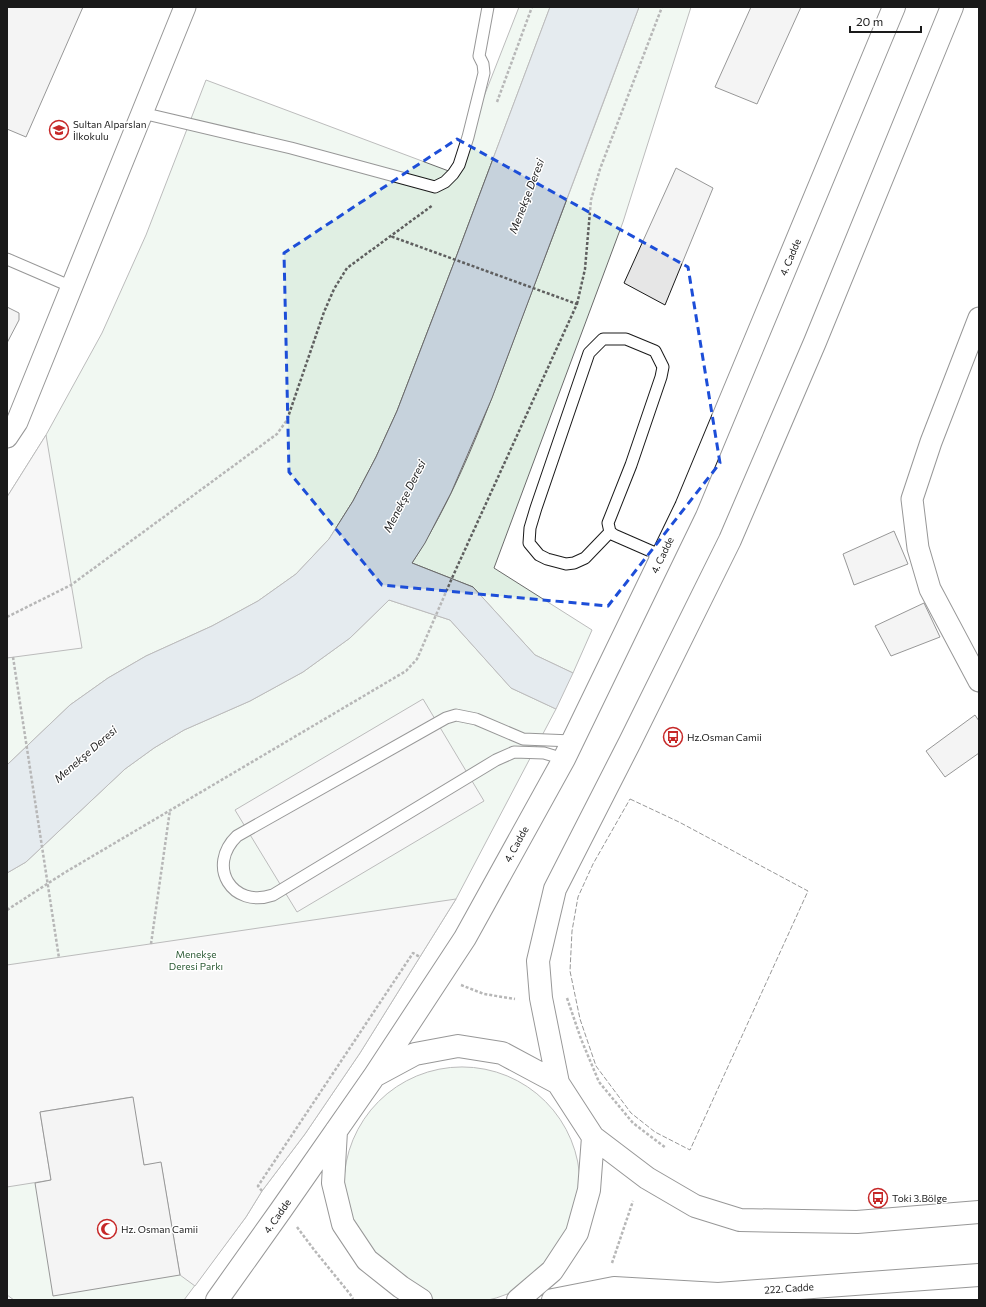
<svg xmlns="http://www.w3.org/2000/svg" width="986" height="1307" viewBox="0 0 986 1307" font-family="Commissioner,sans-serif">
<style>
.green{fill:#e0efe3;stroke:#6a6a6a}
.parking{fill:#ededed;stroke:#6a6a6a}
.water{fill:#c6d2dc;stroke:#6a6a6a}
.building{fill:#e6e6e6;stroke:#1a1a1a}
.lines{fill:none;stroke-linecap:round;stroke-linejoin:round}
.service-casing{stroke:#1a1a1a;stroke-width:13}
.minor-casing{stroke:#1a1a1a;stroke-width:23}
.primary-casing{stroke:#1a1a1a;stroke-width:24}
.path{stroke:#5f5f5f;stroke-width:2.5;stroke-dasharray:3 2;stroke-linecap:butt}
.service{stroke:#fff;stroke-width:11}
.minor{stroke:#fff;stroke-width:21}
.primary{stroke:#fff;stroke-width:22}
.path-bridge{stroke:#5f5f5f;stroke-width:2.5;stroke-dasharray:3 2;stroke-linecap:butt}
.fence{stroke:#1a1a1a;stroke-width:1;stroke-dasharray:5 2;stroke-linecap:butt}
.marked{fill:none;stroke:#1d4ed8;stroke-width:3;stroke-dasharray:8 5;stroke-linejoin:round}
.labels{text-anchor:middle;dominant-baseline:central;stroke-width:3;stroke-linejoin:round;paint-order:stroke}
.poi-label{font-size:10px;fill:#1a1a1a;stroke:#fff;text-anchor:start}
.street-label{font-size:10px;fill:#1a1a1a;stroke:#fff}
.park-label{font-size:10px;fill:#2b5a34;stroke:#fff}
.water-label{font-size:11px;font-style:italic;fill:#1a1a1a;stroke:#fff}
</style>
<rect width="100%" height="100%" fill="#fff"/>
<path class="green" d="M 519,7 L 550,7 L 455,260 L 397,411 L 376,457 L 353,501 L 329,539 L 296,574 L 258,601 L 212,626 L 146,656 L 108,678 L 70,705 L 7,765 L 7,497 L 46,435 L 102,333 L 146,235 L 206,80 L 454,173 Z
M 639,7 L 691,7 L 623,222 L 494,568 L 592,630 L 573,673 L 535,655 L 473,587 L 412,563 C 463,484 493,394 526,307 C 564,207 602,107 639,7 Z
M 389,600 L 450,620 L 511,688 L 556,709 L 456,899 L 360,1053 L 305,1134 L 262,1191 L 246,1217 L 184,1300 L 14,1300 L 7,1295 L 7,873 L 26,862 L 125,769 L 154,748 L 184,730 L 250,701 L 303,672 L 350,638 Z
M344 1185a118 118 0 1 1 236 0a118 118 0 1 1-236 0Z"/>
<path class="parking" d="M 46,435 L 82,648 L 7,658 L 7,497 Z
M 423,699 L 484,801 L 297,912 L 235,810 Z
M 456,899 L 360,1053 L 305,1134 L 262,1191 L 246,1217 L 195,1286 L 180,1275 L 161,1163 L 144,1165 L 132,1097 L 40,1112 L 51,1180 L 7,1187 L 7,965 Z"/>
<path class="water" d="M 550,7 L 639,7 L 492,398 L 451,493 L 425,543 L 412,563 L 473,587 L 535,655 L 573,673 L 556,709 L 511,688 L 450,620 L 389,600 L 350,638 L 303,672 L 250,701 L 184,730 L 154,748 L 125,769 L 26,862 L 7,873 L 7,765 L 70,705 L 108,678 L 146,656 L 212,626 L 258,601 L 296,574 L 329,539 L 353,501 L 376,457 L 397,411 L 455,260 Z"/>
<path class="building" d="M 7,7 L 83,7 L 26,137 L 7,129 Z
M 751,7 L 801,7 L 757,104 L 715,87 Z
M 676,168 L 713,188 L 665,305 L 624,283 Z
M 7,307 L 19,313 L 19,320 L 7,343 Z
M 894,531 L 908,564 L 854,585 L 843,554 Z
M 924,603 L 940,637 L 891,656 L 875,626 Z
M 975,715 L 979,721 L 979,753 L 945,777 L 926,751 Z
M 133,1097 L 144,1165 L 161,1162 L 180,1275 L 53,1296 L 35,1183 L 51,1180 L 40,1112 Z"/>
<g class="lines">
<g class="service-casing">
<path id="service" d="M 142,113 L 291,148 L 435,187 L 445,182 L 453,174 L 459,165 L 468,137 L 484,73 L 483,64 L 479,56 L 488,7
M 7,259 L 72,287
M 610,532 L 585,558 L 574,563 L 566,564 L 547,559 L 539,555 L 529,543 L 530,528 L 536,508 L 589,353 L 603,339 L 626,339 L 655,351 L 663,367 L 661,377 L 631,465 L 608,523 L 610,532 L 614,535 L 662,556
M 564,759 L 544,753 L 514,752 L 496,760 L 273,895 C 232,909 206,866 237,836 L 446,718 L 456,715 L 476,719 L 523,739 L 572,741"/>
</g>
<g class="minor-casing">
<path id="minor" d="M 979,318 L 931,442 L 912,499 L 918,548 L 930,589 L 979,681
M 7,437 L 17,422 L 185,7"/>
</g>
<g class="primary-casing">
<path id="primary" d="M 376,1075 L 415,1054 L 458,1046 L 502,1053 L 558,1083 L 593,1137 L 589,1190 L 577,1233 L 552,1271 L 518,1300
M 558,1083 L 541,998 L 538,961 L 555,889 L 630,742 L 730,540 L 815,342 L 952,7
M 336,1131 L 333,1183 L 343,1224 L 367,1260 L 401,1287 L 421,1300
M 593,1137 L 647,1178 L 695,1206 L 740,1220 L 857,1222 L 979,1212
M 217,1300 L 281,1210 L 375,1075 L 444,970 L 465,938 L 564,759 L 686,507 L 894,7
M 553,1300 L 614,1288 L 718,1294 L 979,1275"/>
</g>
<path class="path" d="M 497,102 L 532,7
M 577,304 L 585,269 L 591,200 L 600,169 L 662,7
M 7,617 L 71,585 L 277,434 L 287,420 L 324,312 L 334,289 L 347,268 L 433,205
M 7,910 L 64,873 L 406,671 L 417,659 L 452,578 L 577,304 L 390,236
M 151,944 L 170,810
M 461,985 L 484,994 L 515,999
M 567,998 L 581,1039 L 599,1082 L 633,1123 L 666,1148
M 262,1191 L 258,1186 L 413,953 L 420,957
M 297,1227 L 315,1251 L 350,1294 L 353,1299
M 612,1263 L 633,1201"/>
<use href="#service" class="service"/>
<use href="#minor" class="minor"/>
<use href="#primary" class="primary"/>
<path class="path-bridge" d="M 13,657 L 59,958"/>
<path class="fence" d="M 630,799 L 679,822 L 808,891 L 690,1150 L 655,1132 L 631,1113 L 596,1066 L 580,1019 L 570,971 L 572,931 L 578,897 L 593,864 Z"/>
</g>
<path d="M0 0H986V1307H0ZM 457,139 L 688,267 L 720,463 L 608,606 L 382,585 L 289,472 L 284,253 Z" fill="#fff" fill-opacity=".55" fill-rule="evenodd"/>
<path class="marked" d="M 457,139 L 688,267 L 720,463 L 608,606 L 382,585 L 289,472 L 284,253 Z"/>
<defs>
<g id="school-ring" transform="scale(1)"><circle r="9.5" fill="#fff" stroke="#c62828" stroke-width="1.5"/><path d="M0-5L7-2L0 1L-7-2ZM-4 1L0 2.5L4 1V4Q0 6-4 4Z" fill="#c62828"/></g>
<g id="bus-ring" transform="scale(1)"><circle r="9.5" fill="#fff" stroke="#c62828" stroke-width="1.5"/><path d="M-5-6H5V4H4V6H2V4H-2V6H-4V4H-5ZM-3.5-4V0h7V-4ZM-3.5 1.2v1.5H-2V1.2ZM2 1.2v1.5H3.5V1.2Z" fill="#c62828"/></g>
<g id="mosque-ring" transform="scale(1)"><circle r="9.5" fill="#fff" stroke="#c62828" stroke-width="1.5"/><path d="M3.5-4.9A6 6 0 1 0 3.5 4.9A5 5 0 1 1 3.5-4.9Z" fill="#c62828"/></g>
</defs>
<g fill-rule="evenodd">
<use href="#school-ring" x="59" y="130"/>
<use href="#bus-ring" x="673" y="737"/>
<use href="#bus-ring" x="878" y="1198"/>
<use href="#mosque-ring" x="107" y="1229"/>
</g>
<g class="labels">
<g class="poi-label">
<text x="73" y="124">Sultan Alparslan<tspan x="73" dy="12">İlkokulu</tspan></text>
<text x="687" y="737">Hz.Osman Camii</text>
<text x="892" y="1198">Toki 3.Bölge</text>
<text x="121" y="1229">Hz. Osman Camii</text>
</g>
<g class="street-label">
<text transform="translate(790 257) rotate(-67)">4. Cadde</text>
<text transform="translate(662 555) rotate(-64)">4. Cadde</text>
<text transform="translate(516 844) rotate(-61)">4. Cadde</text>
<text transform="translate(277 1216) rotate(-55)">4. Cadde</text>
<text transform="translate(789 1288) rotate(-4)">222. Cadde</text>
</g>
<g class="park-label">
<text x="196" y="954">Menekşe<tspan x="196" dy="12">Deresi Parkı</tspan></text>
</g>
<g class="water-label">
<text transform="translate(526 196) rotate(-69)">Menekşe Deresi</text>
<text transform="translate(404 496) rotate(-63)">Menekşe Deresi</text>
<text transform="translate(85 754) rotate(-41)">Menekşe Deresi</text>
</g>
</g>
<rect width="986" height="1307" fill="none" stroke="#1a1a1a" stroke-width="16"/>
<path d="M850 26v6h71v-6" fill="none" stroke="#1a1a1a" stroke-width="2"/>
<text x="856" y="26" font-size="12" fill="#1a1a1a" stroke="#ffffff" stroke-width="3" paint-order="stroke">20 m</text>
</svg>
